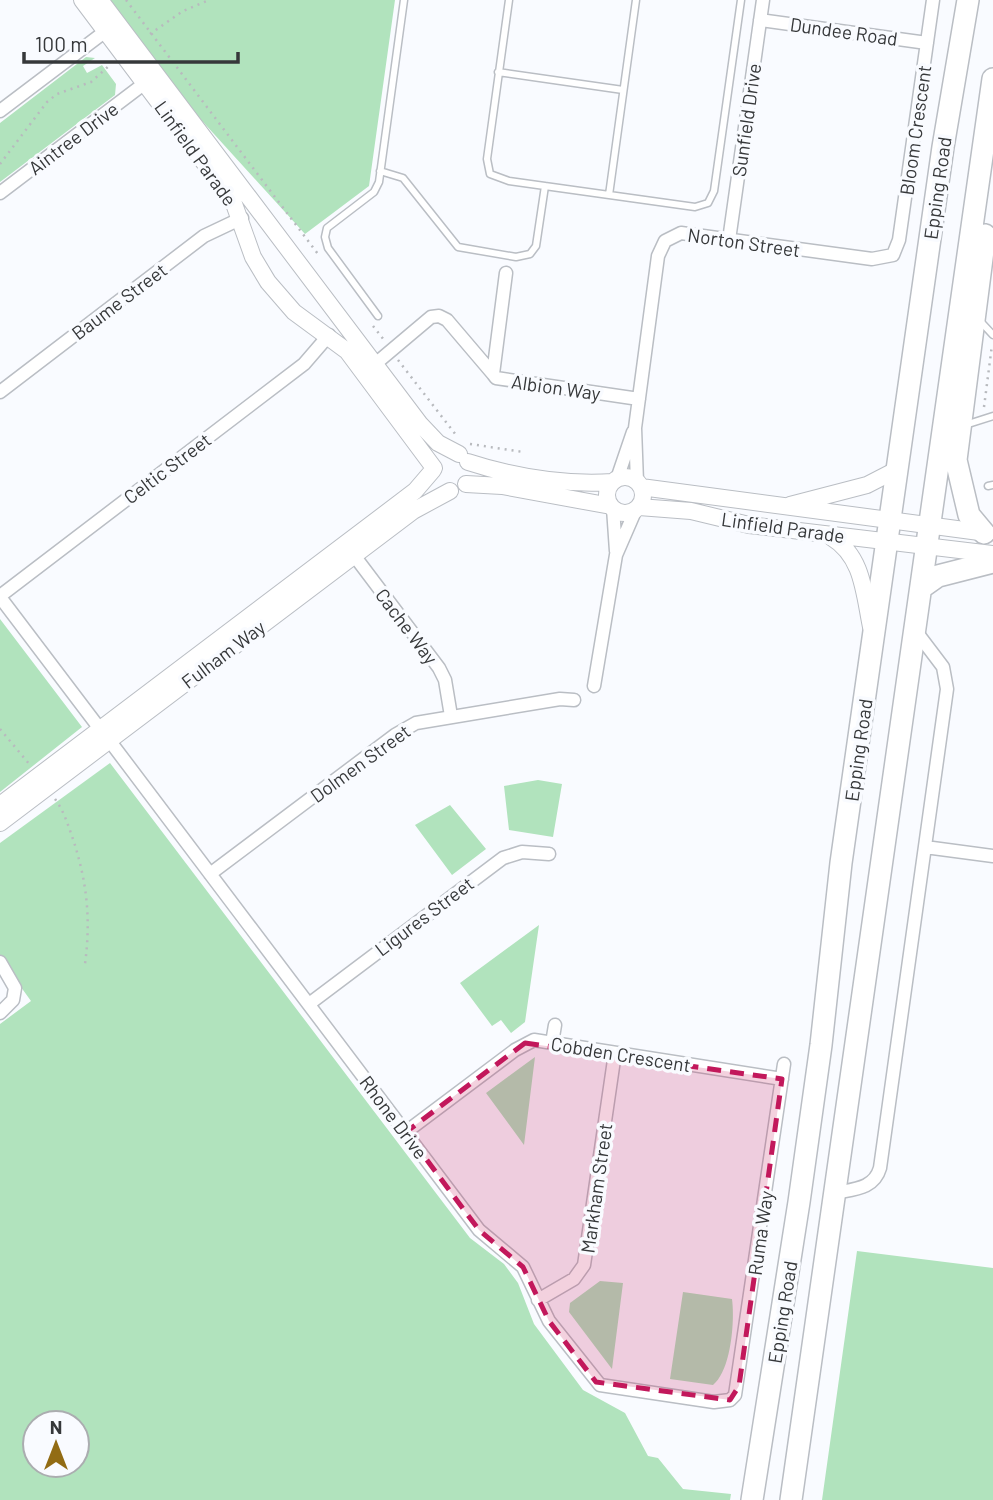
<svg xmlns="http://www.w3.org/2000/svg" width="993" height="1500" viewBox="0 0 993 1500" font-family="Barlow,sans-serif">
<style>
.green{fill:#b1e3bd;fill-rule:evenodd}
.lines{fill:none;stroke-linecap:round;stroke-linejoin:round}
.service-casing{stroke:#babec4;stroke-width:9}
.minor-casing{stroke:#babec4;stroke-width:15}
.tertiary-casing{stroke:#babec4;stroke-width:18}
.primary-casing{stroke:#babec4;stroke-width:24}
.path{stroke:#b8babe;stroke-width:2.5;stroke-dasharray:2 5;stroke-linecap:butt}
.service{stroke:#fff;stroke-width:6}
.minor{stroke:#fff;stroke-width:12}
.tertiary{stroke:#fff;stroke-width:16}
.primary{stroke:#fff;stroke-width:21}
.marked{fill:#c2185b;fill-opacity:0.2;stroke:#c2185b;stroke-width:5;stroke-dasharray:14 9;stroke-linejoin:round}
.labels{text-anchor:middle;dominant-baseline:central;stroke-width:7;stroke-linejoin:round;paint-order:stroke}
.street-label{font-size:19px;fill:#36383a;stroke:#f9fbff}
</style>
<rect width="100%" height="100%" fill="#f9fbff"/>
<path class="green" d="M 108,0 L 395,0 L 369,186 L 305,234 L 134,46 Z
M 86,57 L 95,58 L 83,66 L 87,73 L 102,65 L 116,84 L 115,95 L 0,182 L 0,123 Z
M 0,619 L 82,727 L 0,792 Z
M 110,763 L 470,1238 L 504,1264 L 518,1283 L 534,1324 L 583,1390 L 625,1413 L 648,1456 L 658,1458 L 683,1489 L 731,1494 L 730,1500 L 0,1500 L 0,1024 L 31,1001 L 0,958 L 0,843 ZM 35,1423 L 77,1423 L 77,1465 L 35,1465 Z
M 538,780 L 562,784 L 553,837 L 509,830 L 504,786 Z
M 450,805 L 486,849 L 452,875 L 415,825 Z
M 539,925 L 525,1022 L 511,1033 L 501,1020 L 492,1026 L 460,983 Z
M 535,1057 L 524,1145 L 486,1093 Z
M 857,1251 L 993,1268 L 993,1500 L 822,1500 Z
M 600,1281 L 623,1283 L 612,1369 L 569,1312 L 570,1303 Z
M 683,1292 L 732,1299 C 735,1321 731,1371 713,1385 L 670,1379 Z"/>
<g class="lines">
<g class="service-casing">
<path id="service" d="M 509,0 L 487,159 L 490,174 L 509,181 L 695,207 L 708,203 L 714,191 L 741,0
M 498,72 L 623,90
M 380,171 L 403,178 L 458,247 L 516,257 L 530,254 L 536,246 L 545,186
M 609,195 L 636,0
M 378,316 L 328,248 L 325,237 L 327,228 L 374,192 L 379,182 L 404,0
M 980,321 L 993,335
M 965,425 L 993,416
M 988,486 L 993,485"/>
</g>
<g class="minor-casing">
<path id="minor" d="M 760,20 L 927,43
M 0,111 L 111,27
M 0,193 L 145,83
M 729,240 L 763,0
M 506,273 L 493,374 L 496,378 L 639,399
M 374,365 L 431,317 L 439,316 L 447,320 L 493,374
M 0,392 L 204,236 L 242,218
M 617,479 L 633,432
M 637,482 L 635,428 L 658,256 L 665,241 L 681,233 L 872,259 L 893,255 L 899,240 L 933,0
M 613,508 L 616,551
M 350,550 L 439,668 L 445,680 L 451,716
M 0,596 L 304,364 L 329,335
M 0,597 L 100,729
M 594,686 L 616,555 L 636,509
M 109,740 L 479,1230 L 523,1267 L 549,1321 L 600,1385 L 714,1402 L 730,1400 L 735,1395 L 784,1064
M 925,847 L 993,856
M 210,874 L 395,735 L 416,723 L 560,699 L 574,700
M 0,962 L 15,988 L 13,1000 L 0,1013
M 309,1004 L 503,858 L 522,852 L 549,854
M 552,1043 L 555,1025
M 406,1132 L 515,1050 L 534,1040 L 782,1079
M 835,1193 C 854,1189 874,1189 880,1168 L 947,689 L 943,667 L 915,630
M 538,1300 L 574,1279 L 584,1265 L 615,1053"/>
</g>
<g class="tertiary-casing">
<path id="tertiary" d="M 82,0 L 233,201 L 253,257 L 268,282 L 294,312 L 347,351 L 434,468
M 100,0 L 420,424 L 438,443 L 459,454
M 468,462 C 514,477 565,485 613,482
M607 495a18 18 0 1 1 36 0a18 18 0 1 1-36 0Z
M 466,484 L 502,486 L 611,506
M 641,487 L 987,533
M 790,505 L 867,485 L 898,469
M 639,507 L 691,511 L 749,525 L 993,554
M 831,537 C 863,556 864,593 871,627
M 0,805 L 415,491 L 433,470
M 0,823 L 413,511 L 450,491"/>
</g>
<g class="primary-casing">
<path id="primary" d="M 984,533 L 969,515 L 956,460 L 985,235
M 921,588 L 938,576 L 993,562
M 752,1500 L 799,1202 L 821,1045 L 841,863 L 943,147 L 968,0
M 791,1500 L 993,79"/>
</g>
<path class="path" d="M 126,0 L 318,254
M 150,34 L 183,11 L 209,0
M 0,164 L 47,102 L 57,94 L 91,82 L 111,64
M 373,326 L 384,340
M 398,360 L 456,435
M 984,407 L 992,345
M 470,444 L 523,452
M 0,729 L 30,765
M 55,799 C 64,811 68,825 73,839 C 87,882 91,919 85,964"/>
<use href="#service" class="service"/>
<use href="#minor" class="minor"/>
<use href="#tertiary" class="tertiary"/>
<use href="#primary" class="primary"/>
</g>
<path class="marked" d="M 525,1043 L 782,1079 L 739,1386 L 730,1400 L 596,1382 L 549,1321 L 523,1267 L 479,1230 L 406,1132 Z"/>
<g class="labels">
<g class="street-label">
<text transform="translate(844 31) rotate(8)">Dundee Road</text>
<text transform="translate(746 120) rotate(-82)">Sunfield Drive</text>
<text transform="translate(915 130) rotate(-82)">Bloom Crescent</text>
<text transform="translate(73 138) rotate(-37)">Aintree Drive</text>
<text transform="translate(196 153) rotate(54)">Linfield Parade</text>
<text transform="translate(937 188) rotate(-82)">Epping Road</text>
<text transform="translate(744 242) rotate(8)">Norton Street</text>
<text transform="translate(119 301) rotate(-37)">Baume Street</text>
<text transform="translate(556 387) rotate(8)">Albion Way</text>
<text transform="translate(167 468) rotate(-37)">Celtic Street</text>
<text transform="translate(783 527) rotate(8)">Linfield Parade</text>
<text transform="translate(407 626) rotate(53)">Cache Way</text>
<text transform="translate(223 654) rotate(-37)">Fulham Way</text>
<text transform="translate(858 750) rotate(-82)">Epping Road</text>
<text transform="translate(360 763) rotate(-36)">Dolmen Street</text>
<text transform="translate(424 916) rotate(-37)">Ligures Street</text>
<text transform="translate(621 1054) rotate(9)">Cobden Crescent</text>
<text transform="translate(394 1117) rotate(53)">Rhone Drive</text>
<text transform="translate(596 1188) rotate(-82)">Markham Street</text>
<text transform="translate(760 1233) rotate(-82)">Ruma Way</text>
<text transform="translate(782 1312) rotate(-81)">Epping Road</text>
</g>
</g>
<g transform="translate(56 1444)"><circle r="33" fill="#f9fbff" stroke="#abadb0" stroke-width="2"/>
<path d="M0-5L12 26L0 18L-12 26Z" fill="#926c14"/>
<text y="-10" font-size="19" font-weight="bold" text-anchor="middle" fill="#36383a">N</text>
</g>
<path d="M24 52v10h214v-10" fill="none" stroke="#36383a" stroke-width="3.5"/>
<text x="35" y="52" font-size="21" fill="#36383a" stroke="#f9fbff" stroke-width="5" paint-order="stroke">100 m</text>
</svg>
